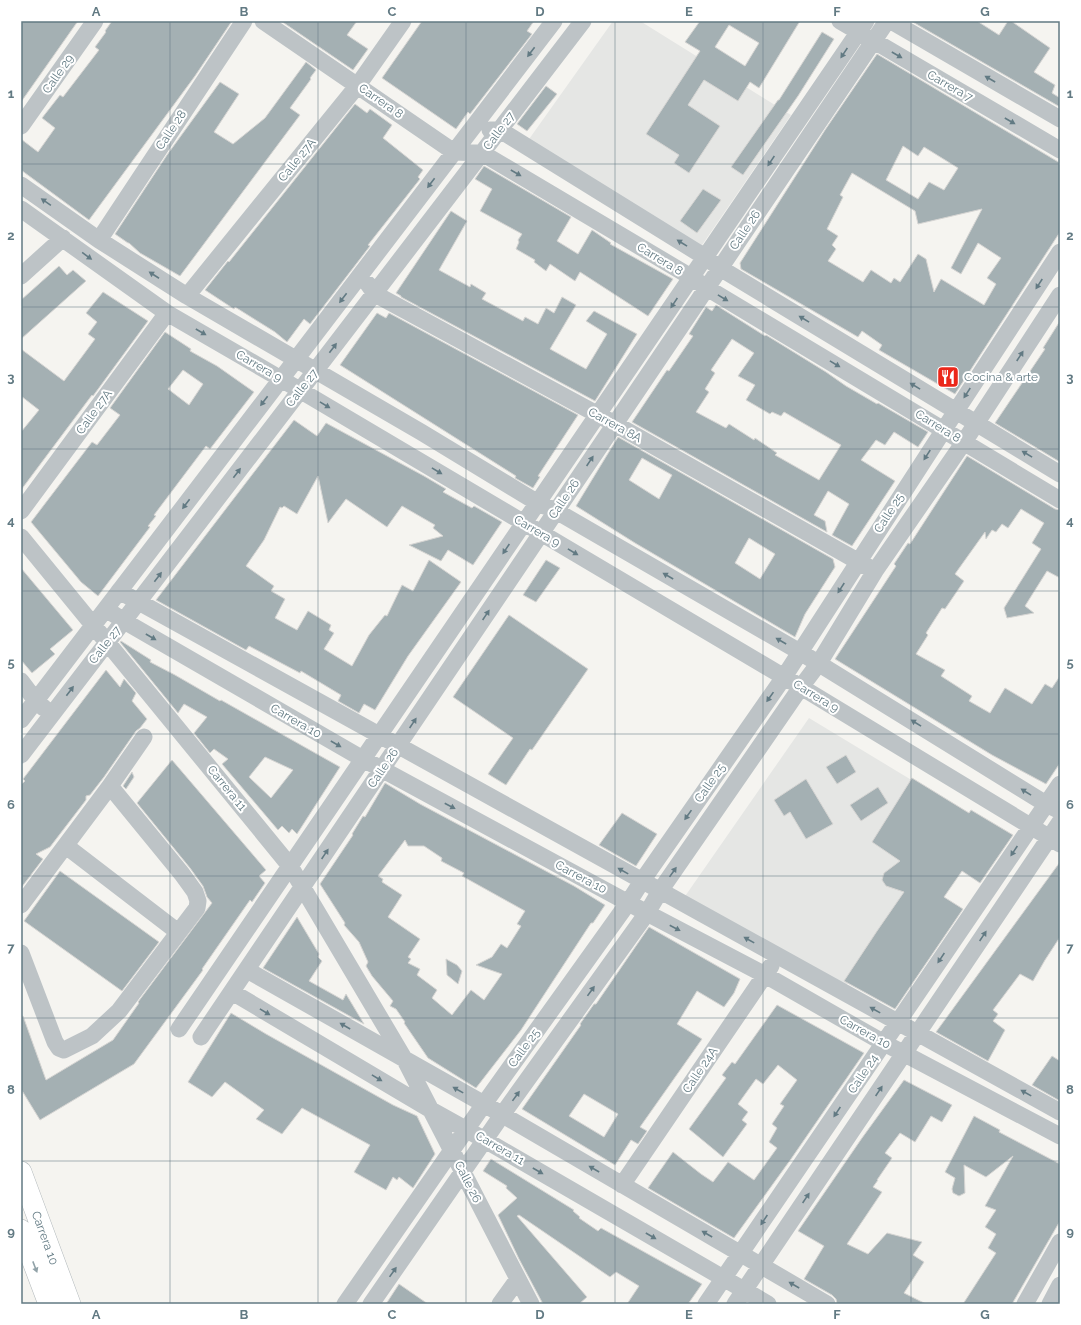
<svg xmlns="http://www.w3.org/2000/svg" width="1081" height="1325" viewBox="0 0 1081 1325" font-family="Raleway,sans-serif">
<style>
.built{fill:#e5e6e4}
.building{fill:#a4b0b3;stroke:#d6d5d3;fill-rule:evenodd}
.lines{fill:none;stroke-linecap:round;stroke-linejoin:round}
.major-casing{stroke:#b0b7ba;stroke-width:22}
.minor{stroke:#bdc3c6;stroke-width:17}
.major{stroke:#fff;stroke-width:21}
.oneway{fill:#627a83}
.oneway2{fill:#91a2a8}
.grid{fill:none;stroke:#627a83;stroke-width:1;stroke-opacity:0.55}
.labels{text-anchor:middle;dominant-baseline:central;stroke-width:4;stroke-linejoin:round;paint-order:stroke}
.street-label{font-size:12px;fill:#627a83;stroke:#fff}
.poi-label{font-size:12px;fill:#627a83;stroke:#fff;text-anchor:start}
.neatline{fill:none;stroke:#627a83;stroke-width:1.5}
.grid-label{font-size:13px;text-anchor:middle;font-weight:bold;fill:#627a83}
</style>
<rect width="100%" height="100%" fill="#f5f4f0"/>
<path class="built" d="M 613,21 L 640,21 L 791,115 L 700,248 L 527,142 Z
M 809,718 L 971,816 L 845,987 L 681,902 Z"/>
<path class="building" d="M 21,21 L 78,21 L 21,102 Z
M 112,21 L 232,21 L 195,76 L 89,220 L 21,170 L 21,139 L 38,152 L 55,128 L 42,118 L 60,95 L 63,97 L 99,50 L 95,47 L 106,32 L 105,31 Z
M 281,21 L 357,21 L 347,35 L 368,49 L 353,70 Z
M 422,21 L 534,21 L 527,31 L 532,34 L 470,114 L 468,112 L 456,129 L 382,78 Z
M 700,21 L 800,21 L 759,88 L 750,82 L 738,101 L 704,80 L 688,105 L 720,126 L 689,173 L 674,163 L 679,155 L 646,134 L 700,51 L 685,42 ZM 729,25 L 759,43 L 745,66 L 715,47 Z
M 911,21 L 977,21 L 999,35 L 1008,21 L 1011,21 L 1050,48 L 1034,72 L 1055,85 L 1052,93 L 1060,98 L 1060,107 Z
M 822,32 L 834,39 L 798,96 L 743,175 L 731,167 L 778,100 L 779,100 Z
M 877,54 L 1060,163 L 1060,232 L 955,394 L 879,350 L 882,345 L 862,331 L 858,337 L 741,269 L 740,263 L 825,130 ZM 903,146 L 918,156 L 924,147 L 958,168 L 944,190 L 929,182 L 918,199 L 886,180 ZM 852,173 L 915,211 L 918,224 L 982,209 L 951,268 L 961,274 L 978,243 L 1001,258 L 987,278 L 996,284 L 984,305 L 941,279 L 934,292 L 926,259 L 918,254 L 900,282 L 894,278 L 891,283 L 871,270 L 863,282 L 828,261 L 836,249 L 832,245 L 838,236 L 827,229 L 843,197 L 840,195 Z
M 306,62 L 316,70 L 310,78 L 311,79 L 290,108 L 300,115 L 180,276 L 140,253 L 129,243 L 128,243 L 115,234 L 167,155 L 220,82 L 239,94 L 214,132 L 233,144 L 265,118 Z
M 546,86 L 557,94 L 527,131 L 517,124 Z
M 355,104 L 367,113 L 370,109 L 392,125 L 383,138 L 423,170 L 418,177 L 420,179 L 368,245 L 370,246 L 310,324 L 304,319 L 287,342 L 275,332 L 235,307 L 234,309 L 205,290 L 228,261 L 229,262 Z
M 484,166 L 571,217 L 557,241 L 578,254 L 592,230 L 611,243 L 610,244 L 673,279 L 648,316 L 580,272 L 575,281 L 550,264 L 546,271 L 534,262 L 535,260 L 516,249 L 519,242 L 518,240 L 522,234 L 480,211 L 492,189 L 475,179 Z
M 703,189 L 721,200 L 697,233 L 680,221 Z
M 451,211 L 467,221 L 439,270 L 470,287 L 471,284 L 486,293 L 482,299 L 523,321 L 525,317 L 538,324 L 546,308 L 554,313 L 562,297 L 576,305 L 550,349 L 586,369 L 607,334 L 586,321 L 594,311 L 637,334 L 595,401 L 401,297 L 401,296 L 396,293 Z
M 59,266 L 67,275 L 73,270 L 86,281 L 21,339 L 21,300 Z
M 103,292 L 148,321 L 93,396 L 92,395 L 21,490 L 21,432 L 39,410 L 21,396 L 21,349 L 64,381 L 95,339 L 88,334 L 97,322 L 86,313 Z
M 716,305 L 765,336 L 766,335 L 826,372 L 846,386 L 877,404 L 878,403 L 928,432 L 918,447 L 894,432 L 885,445 L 876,440 L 861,460 L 895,481 L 852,546 L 832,535 L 849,504 L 828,491 L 814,515 L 825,521 L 827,532 L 632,422 L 667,370 L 669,371 L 693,336 L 689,334 L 706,307 L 712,311 ZM 732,339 L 754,353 L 738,376 L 755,385 L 746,400 L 770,414 L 772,412 L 781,416 L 784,412 L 841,445 L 819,480 L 775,455 L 777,453 L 755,438 L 754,440 L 729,424 L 726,428 L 696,412 L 709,392 L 705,389 L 715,373 L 711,370 Z
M 377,313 L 386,318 L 389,313 L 578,415 L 538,476 L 540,477 L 533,488 L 515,478 L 516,476 L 340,365 Z
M 1060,321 L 1060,462 L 995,423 L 1045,349 L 1043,348 Z
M 165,332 L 191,349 L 190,351 L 217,366 L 254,392 L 210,449 L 206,446 L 154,515 L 156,516 L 148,526 L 150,527 L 98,596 L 81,582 L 31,522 L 92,442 L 97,445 L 120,415 L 110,408 ZM 183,370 L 203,384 L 189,405 L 168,389 Z
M 294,420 L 317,436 L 326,423 L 424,476 L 446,489 L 443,492 L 472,508 L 474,506 L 502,522 L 473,565 L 448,550 L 441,561 L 409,545 L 443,536 L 433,528 L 435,525 L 402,506 L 387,527 L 346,499 L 328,523 L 318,476 L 297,514 L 284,506 L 282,508 L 280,507 L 264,540 L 246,566 L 274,586 L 271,591 L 285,599 L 275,618 L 297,630 L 308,611 L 331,625 L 329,630 L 334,633 L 324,649 L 352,666 L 369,635 L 385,615 L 387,616 L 402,585 L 413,591 L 429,560 L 461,582 L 408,656 L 375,710 L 364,704 L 359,713 L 338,701 L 341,695 L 301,671 L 300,673 L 249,646 L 246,650 L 156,600 Z
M 618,437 L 833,559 L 835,567 L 805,614 L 795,637 L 635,543 L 576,506 ZM 642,458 L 672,475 L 659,499 L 629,480 ZM 749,538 L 775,554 L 760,579 L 735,563 Z
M 967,456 L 1055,509 L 1060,510 L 1060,578 L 1047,571 L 1025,606 L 1034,613 L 1007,618 L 1004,608 L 1041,549 L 1032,543 L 1044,523 L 1021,509 L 1008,528 L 1002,524 L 996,532 L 992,530 L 986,539 L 985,532 L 955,574 L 964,581 L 945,609 L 942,608 L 926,633 L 928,635 L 916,654 L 945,670 L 941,676 L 972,696 L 969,701 L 990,713 L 1005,688 L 1032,704 L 1045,684 L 1052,688 L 1060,676 L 1060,763 L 1046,784 L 992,755 L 835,659 L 896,566 L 894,564 L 908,543 L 910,544 Z
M 546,560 L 560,568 L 536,602 L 523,595 Z
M 21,568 L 73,630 L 50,649 L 55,654 L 32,673 L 21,660 Z
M 509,615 L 588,669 L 532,750 L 530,749 L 506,785 L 488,774 L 513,738 L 453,697 Z
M 121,641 L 151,660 L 150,662 L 175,675 L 220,701 L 221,700 L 340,767 L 297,834 L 292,829 L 289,833 L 282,826 L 278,830 L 222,764 L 228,759 L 214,749 L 210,753 L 194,733 L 207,717 L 184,704 L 178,713 L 120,642 ZM 265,757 L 293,770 L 271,798 L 249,777 Z
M 106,670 L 120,687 L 124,679 L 136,693 L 132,701 L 147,719 L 140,728 L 136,731 L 104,777 L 90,795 L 86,796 L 86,800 L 50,847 L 36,854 L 43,859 L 21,888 L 21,785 L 25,781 L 23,779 Z
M 846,755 L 856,772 L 837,784 L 826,767 Z
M 172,760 L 266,870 L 259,876 L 265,883 L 252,902 L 250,900 L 202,969 L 203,970 L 134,1064 L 40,1120 L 21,1089 L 21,1016 L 23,1016 L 46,1080 L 113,1040 L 139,1003 L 138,1002 L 212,903 L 207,897 L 203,886 L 190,868 L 137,803 Z
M 132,772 L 134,777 L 126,789 L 123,786 Z
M 912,778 L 969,813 L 971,810 L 1013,835 L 980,883 L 962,871 L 944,897 L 963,909 L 895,1009 L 844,981 L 877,931 L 904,892 L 886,886 L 882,880 L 884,873 L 900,861 L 872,842 Z
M 806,779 L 833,824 L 806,839 L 790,812 L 784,816 L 774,800 Z
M 385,783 L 420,804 L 574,886 L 605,905 L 593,923 L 591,923 L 521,1030 L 476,1088 L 428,1058 L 404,1023 L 405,1022 L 396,1009 L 390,1006 L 393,1001 L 372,976 L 366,966 L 368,962 L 359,942 L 344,925 L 345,923 L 320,884 L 353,835 L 352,834 L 363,816 L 365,817 ZM 405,840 L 408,846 L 424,846 L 442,858 L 441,861 L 464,873 L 462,876 L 525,911 L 517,924 L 521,926 L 507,948 L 501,944 L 492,957 L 476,965 L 502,974 L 484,1000 L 471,990 L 452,1015 L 432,998 L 437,990 L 417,975 L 420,969 L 408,963 L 411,959 L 408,957 L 420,939 L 388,917 L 402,895 L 382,882 L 383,879 L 378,876 Z
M 878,787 L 888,803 L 861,821 L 850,805 Z
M 622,813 L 657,834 L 636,866 L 599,845 Z
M 1060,862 L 1060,937 L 1045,960 L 1033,981 L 1020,974 L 993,1010 L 998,1014 L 993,1021 L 1005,1030 L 988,1061 L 936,1032 Z
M 60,871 L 159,942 L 122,991 L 24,921 Z
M 297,917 L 319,954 L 318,957 L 322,961 L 309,981 L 343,1000 L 346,994 L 364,1024 L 263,968 Z
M 649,927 L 740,979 L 734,993 L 724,1007 L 697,991 L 677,1024 L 702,1039 L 640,1127 L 647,1131 L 638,1144 L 631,1140 L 615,1165 L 522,1109 L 581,1025 L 580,1024 L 594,1004 L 596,1004 ZM 584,1094 L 618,1114 L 604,1137 L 569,1116 Z
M 446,959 L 457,965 L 462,971 L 458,984 L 447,975 Z
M 777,1005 L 864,1053 L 791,1159 L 734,1238 L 648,1188 L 673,1152 L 701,1174 L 713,1182 L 728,1162 L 754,1180 L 777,1148 L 769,1142 L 777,1128 L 772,1124 L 784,1106 L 780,1104 L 797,1080 L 778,1065 L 763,1084 L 756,1079 L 738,1104 L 748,1112 L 742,1120 L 747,1124 L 723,1157 L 689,1129 L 726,1078 L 722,1075 L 732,1062 L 735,1064 Z
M 231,1013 L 266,1034 L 393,1105 L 417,1116 L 435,1154 L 413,1188 L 399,1177 L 397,1180 L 393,1177 L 386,1190 L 354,1172 L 370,1145 L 302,1108 L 282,1134 L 256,1119 L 264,1110 L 225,1082 L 212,1097 L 188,1082 Z
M 1052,1056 L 1060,1061 L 1060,1101 L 1032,1085 Z
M 904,1080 L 952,1105 L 942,1122 L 931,1116 L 915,1142 L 900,1133 L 885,1153 L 892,1158 L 877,1180 L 878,1180 L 873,1187 L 882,1192 L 847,1244 L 868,1254 L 887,1233 L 922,1242 L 913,1255 L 924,1262 L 904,1293 L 926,1304 L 837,1304 L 836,1299 L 832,1295 L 804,1279 L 824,1246 L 798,1231 L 862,1138 Z
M 974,1116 L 1000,1130 L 999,1132 L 1060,1164 L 1060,1221 L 1012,1304 L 963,1304 L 996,1253 L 988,1248 L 996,1234 L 985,1227 L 996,1210 L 985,1206 L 1013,1156 L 986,1177 L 964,1165 L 965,1193 L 959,1196 L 953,1193 L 952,1189 L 955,1178 L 945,1172 Z
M 491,1159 L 574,1210 L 573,1211 L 580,1217 L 579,1218 L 598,1231 L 601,1228 L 702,1284 L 688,1304 L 627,1304 L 639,1286 L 616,1272 L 610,1277 L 519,1215 L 517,1216 L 587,1297 L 579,1304 L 543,1304 L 519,1259 L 498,1215 L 517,1198 L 506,1188 L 507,1186 L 483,1171 Z
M 399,1284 L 428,1304 L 386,1304 Z"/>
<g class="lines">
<g class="major-casing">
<path id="major" d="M 21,1172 L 70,1304
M 21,1230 L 49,1304"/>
</g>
<path class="minor" d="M 263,21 L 454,152 L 482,153 L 691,277 L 707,288 L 1060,500
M 840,21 L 1060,150
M 891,21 L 1060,119
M 21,126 L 95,21
M 490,130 L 500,130 L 705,257 L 720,268 L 1060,474
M 21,185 L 99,240 L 187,296 L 421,432 L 538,503 L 556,511 L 800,652 L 1046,804 L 1060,811
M 21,209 L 167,313 L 281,379 L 801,687 L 1060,844
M 99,240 L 244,21
M 21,276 L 63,238
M 368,284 L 375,294 L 615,424 L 868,567
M 187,296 L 358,85 L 403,21
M 21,511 L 167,313
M 21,537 L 290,866 L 405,1060 L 531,1304
M 119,591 L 1060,1112
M 106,609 L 124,621 L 363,759 L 647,913 L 765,975 L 884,1043 L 1060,1136
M 21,681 L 36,701 L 44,708
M 21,720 L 554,21
M 21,755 L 583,21
M 66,846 L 178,932
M 21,905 L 110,786 L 144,737
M 21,953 L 55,1042 L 59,1048 L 64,1050 L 92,1036 L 119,1011 L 197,908 L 198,901 L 195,892 L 182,874 L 110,786
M 247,970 L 484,1104 L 827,1304
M 232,992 L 431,1110 L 485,1140 L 768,1304
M 179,1029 L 866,21
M 201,1037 L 887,21
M 622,1185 L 771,966
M 345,1304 L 484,1104 L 628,903 L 642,881 L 784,677 L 956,411 L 1060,252
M 371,1304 L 502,1115 L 647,913 L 660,891 L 801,687 L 819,663 L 875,571 L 964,442 L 1060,295
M 500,1304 L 518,1279
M 706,1304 L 1060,784
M 735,1304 L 1060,822
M 1025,1304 L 1060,1242
M 1050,1304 L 1060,1285"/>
<use href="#major" class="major"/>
</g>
<defs><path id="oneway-solid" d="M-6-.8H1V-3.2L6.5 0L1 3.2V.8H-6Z"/></defs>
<g class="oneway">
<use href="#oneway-solid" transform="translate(531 52) rotate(127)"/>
<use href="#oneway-solid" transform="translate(844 53) rotate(124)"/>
<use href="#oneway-solid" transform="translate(897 55) rotate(30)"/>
<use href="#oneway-solid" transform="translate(990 79) rotate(-150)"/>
<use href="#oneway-solid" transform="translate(1010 121) rotate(30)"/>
<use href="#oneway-solid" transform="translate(771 161) rotate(124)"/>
<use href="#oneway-solid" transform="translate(516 173) rotate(30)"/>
<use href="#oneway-solid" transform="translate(431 183) rotate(127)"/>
<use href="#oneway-solid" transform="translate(46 202) rotate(-145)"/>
<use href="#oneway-solid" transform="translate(682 243) rotate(-148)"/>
<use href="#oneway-solid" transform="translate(87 256) rotate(36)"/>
<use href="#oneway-solid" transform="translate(154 275) rotate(-147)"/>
<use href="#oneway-solid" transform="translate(1039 284) rotate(123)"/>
<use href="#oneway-solid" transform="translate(343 298) rotate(127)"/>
<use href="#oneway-solid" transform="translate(723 298) rotate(31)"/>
<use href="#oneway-solid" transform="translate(674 303) rotate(124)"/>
<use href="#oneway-solid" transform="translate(804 319) rotate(-149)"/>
<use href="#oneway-solid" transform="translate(201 332) rotate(30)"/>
<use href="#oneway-solid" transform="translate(333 348) rotate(-53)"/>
<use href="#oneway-solid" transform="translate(1020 356) rotate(-57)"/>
<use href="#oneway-solid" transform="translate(835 364) rotate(31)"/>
<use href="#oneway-solid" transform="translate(915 386) rotate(-149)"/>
<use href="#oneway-solid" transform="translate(967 393) rotate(123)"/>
<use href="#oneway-solid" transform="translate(264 401) rotate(127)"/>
<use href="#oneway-solid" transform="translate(325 405) rotate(31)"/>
<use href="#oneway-solid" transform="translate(1027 454) rotate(-149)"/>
<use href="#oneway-solid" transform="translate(927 455) rotate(123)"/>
<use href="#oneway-solid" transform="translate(590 461) rotate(-56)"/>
<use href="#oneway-solid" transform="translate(437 471) rotate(31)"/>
<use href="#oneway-solid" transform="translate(237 473) rotate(-53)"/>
<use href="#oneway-solid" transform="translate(186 504) rotate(127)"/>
<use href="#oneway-solid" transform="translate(506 549) rotate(124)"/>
<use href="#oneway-solid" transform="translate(573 552) rotate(31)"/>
<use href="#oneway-solid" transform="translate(668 576) rotate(-150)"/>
<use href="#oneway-solid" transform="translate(158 577) rotate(-53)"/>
<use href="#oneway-solid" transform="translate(841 588) rotate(123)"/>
<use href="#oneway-solid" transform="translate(486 615) rotate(-56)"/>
<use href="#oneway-solid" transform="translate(151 637) rotate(30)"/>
<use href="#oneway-solid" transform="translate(781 641) rotate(-150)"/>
<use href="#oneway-solid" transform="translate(70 691) rotate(-53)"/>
<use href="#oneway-solid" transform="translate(770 697) rotate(125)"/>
<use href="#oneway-solid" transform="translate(413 723) rotate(-56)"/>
<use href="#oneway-solid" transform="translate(916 723) rotate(-148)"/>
<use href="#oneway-solid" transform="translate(336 744) rotate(30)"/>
<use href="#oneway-solid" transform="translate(1026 792) rotate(-148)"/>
<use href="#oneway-solid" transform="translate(450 806) rotate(28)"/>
<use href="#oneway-solid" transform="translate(688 815) rotate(125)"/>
<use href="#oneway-solid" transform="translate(1014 851) rotate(124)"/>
<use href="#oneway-solid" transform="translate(325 854) rotate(-56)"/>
<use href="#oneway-solid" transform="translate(623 871) rotate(-151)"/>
<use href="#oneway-solid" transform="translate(673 872) rotate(-55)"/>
<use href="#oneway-solid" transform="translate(675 928) rotate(28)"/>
<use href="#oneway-solid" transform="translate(983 936) rotate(-56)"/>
<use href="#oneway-solid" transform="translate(749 940) rotate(-151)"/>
<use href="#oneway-solid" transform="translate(941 958) rotate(124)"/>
<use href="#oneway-solid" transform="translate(591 991) rotate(-54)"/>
<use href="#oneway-solid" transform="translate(875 1010) rotate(-151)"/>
<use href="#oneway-solid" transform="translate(265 1012) rotate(31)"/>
<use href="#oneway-solid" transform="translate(345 1026) rotate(-150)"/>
<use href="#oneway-solid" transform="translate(377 1078) rotate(31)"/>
<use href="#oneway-solid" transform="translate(458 1090) rotate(-151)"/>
<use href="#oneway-solid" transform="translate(879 1091) rotate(-56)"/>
<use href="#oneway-solid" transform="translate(1026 1093) rotate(-151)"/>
<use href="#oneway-solid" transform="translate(516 1096) rotate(-54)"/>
<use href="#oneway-solid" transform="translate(837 1112) rotate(124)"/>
<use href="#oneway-solid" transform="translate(594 1169) rotate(-150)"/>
<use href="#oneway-solid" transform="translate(538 1171) rotate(30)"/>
<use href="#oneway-solid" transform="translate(806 1198) rotate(-56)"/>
<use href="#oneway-solid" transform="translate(764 1220) rotate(124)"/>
<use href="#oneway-solid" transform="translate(707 1234) rotate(-150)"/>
<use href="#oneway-solid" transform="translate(651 1236) rotate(30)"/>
<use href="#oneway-solid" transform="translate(393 1272) rotate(-55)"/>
<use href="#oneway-solid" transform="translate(794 1285) rotate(-150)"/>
</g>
<use class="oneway2" href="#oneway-solid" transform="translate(35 1267) rotate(69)"/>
<path class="grid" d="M 170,21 L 170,1304M 318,21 L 318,1304M 466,21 L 466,1304M 615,21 L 615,1304M 763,21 L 763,1304M 911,21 L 911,1304M 21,164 L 1060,164M 21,307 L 1060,307M 21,449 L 1060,449M 21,591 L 1060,591M 21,734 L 1060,734M 21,876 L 1060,876M 21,1018 L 1060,1018M 21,1161 L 1060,1161"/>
<defs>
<g id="restaurant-square" transform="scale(1.15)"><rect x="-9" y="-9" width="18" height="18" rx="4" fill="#eb271a" stroke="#fff"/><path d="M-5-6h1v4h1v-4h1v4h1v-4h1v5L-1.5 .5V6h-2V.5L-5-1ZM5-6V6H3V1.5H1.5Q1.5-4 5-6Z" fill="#fff"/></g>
</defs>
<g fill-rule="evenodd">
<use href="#restaurant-square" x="948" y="377"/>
</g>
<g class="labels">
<g class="street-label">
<text transform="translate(58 74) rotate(-55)">Calle 29</text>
<text transform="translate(950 86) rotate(30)">Carrera 7</text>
<text transform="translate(381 101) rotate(35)">Carrera 8</text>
<text transform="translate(171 130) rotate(-56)">Calle 28</text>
<text transform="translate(499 131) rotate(-53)">Calle 27</text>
<text transform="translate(297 160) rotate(-51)">Calle 27A</text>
<text transform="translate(745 230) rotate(-56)">Calle 26</text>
<text transform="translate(660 259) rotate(31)">Carrera 8</text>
<text transform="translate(259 366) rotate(30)">Carrera 9</text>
<text transform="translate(302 388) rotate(-52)">Calle 27</text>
<text transform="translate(94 412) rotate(-54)">Calle 27A</text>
<text transform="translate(615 425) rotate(29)">Carrera 8A</text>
<text transform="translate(938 426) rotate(32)">Carrera 8</text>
<text transform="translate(564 499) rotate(-56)">Calle 26</text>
<text transform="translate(889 513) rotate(-57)">Calle 25</text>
<text transform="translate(537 531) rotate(30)">Carrera 9</text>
<text transform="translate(105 645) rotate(-52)">Calle 27</text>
<text transform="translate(816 696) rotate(31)">Carrera 9</text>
<text transform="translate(296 721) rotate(30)">Carrera 10</text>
<text transform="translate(383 768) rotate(-56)">Calle 26</text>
<text transform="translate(710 783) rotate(-55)">Calle 25</text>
<text transform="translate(227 788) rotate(51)">Carrera 11</text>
<text transform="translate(581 877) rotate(28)">Carrera 10</text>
<text transform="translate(865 1032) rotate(29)">Carrera 10</text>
<text transform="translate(524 1048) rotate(-54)">Calle 25</text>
<text transform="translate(700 1070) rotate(-56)">Calle 24A</text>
<text transform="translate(863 1074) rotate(-56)">Calle 24</text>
<text transform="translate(500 1148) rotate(30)">Carrera 11</text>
<text transform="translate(468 1182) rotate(63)">Calle 26</text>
<text transform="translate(45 1238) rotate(70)">Carrera 10</text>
</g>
<g class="poi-label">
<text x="964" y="377">Cocina &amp; arte</text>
</g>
</g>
<rect width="1081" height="1325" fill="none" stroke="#ffffff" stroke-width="44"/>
<rect x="22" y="22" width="1037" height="1281" class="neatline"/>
<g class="grid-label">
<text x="96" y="16">A</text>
<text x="244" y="16">B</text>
<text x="392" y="16">C</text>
<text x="540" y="16">D</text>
<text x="689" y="16">E</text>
<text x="837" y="16">F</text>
<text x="985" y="16">G</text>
<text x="11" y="98">1</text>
<text x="1070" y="98">1</text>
<text x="11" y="240">2</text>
<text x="1070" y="240">2</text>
<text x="11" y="382">3</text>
<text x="1070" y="382">3</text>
<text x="11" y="525">4</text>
<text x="1070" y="525">4</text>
<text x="11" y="667">5</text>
<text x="1070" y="667">5</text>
<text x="11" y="809">6</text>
<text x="1070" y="809">6</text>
<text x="11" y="952">7</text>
<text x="1070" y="952">7</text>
<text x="11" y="1094">8</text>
<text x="1070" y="1094">8</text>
<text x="11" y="1236">9</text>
<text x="1070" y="1236">9</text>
<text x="96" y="1319">A</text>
<text x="244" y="1319">B</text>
<text x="392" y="1319">C</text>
<text x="540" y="1319">D</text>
<text x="689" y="1319">E</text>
<text x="837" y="1319">F</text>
<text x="985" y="1319">G</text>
</g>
</svg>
